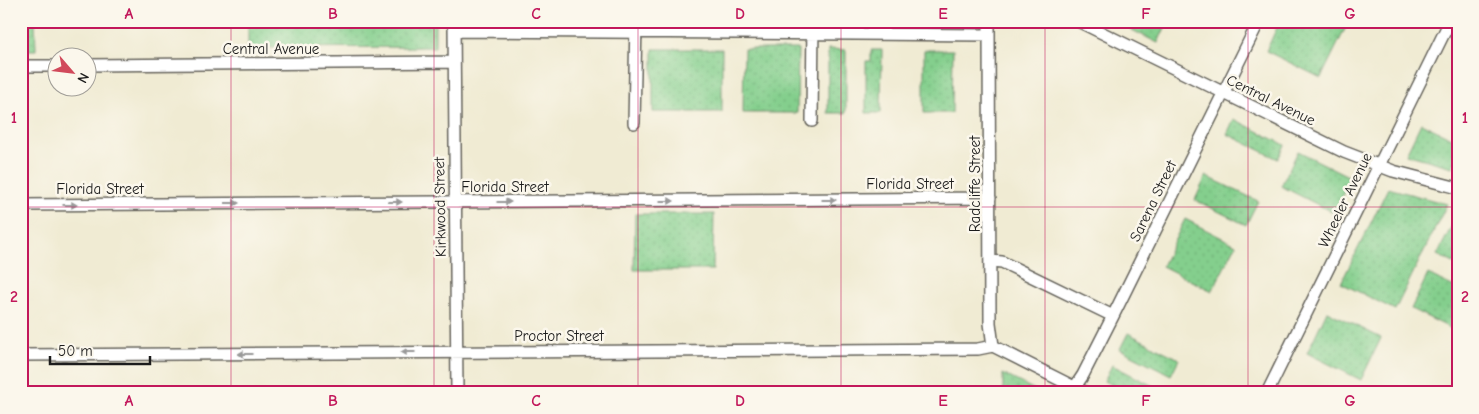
<svg xmlns="http://www.w3.org/2000/svg" width="1479" height="414" viewBox="0 0 1479 414" font-family="'Comic Neue',sans-serif">
<style>
.grass{fill:url(#grass-dots);stroke:#507654}
.lines{fill:none;stroke-linecap:round;stroke-linejoin:round}
.minor-casing{stroke:#66645c;stroke-width:14}
.minor{stroke:#fff;stroke-width:11}
.oneway{fill:#999}
.grid{fill:none;stroke:#c2185b;stroke-width:1;stroke-opacity:0.55}
.labels{text-anchor:middle;dominant-baseline:central;stroke-width:5;stroke-linejoin:round;paint-order:stroke}
.street-label{font-size:15px;fill:#1c1c1c;stroke:#fbf7ec}
.neatline{fill:none;stroke:#c2185b;stroke-width:2}
.grid-label{font-size:16px;text-anchor:middle;font-weight:bold;fill:#c2185b}
</style>
<defs>
<pattern id="grass-dots" width="8" height="8" patternUnits="userSpaceOnUse" patternTransform="scale(1.25)"><rect width="8" height="8" fill="#84cf8d"/><path d="M2 2h.1M6 6h.1" fill="none" stroke="#71b179" stroke-width="1.8" stroke-linecap="round"/></pattern>
</defs>
<rect width="100%" height="100%" fill="#fbf7ec"/>
<filter id="ink" filterUnits="userSpaceOnUse"><feTurbulence type="fractalNoise" baseFrequency=".02" numOctaves="2"/><feDisplacementMap in="SourceGraphic" scale="10" xChannelSelector="R" yChannelSelector="G"/><feConvolveMatrix kernelMatrix="1 2 1 2 8 2 1 2 1" color-interpolation-filters="sRGB"/></filter>
<filter id="wash" filterUnits="userSpaceOnUse"><feTurbulence type="fractalNoise" baseFrequency=".0096" numOctaves="4" result="noise"/><feDisplacementMap in="SourceGraphic" scale="20" xChannelSelector="R" yChannelSelector="G"/><feGaussianBlur stdDeviation="1.12" result="paint"/><feColorMatrix in="noise" values="0 0 0 0 0 0 0 0 0 0 0 0 0 0 0 0 0 1.4 0 .05"/><feComposite in="paint" operator="in"/></filter>
<g filter="url(#wash)">
<rect width="100%" height="100%" fill="#f0ebd3"/>
<path class="grass" d="M 21,21 L 35,21 L 36,50 L 21,50 Z
M 248,21 L 435,21 L 435,47 L 248,48 Z
M 1114,21 L 1168,21 L 1158,43 Z
M 1280,21 L 1349,21 L 1321,78 L 1266,51 Z
M 653,49 L 722,49 L 722,112 L 653,112 Z
M 744,49 L 798,49 L 797,113 L 743,113 Z
M 828,49 L 846,50 L 846,113 L 828,113 Z
M 871,50 L 882,50 L 881,113 L 866,113 L 866,61 L 871,61 Z
M 924,50 L 953,50 L 952,113 L 924,113 Z
M 1234,119 L 1285,145 L 1278,159 L 1227,134 Z
M 1421,123 L 1458,141 L 1458,156 L 1452,167 L 1406,154 Z
M 1298,151 L 1352,178 L 1334,213 L 1281,186 Z
M 1206,176 L 1258,201 L 1246,225 L 1195,200 Z
M 1388,188 L 1447,204 L 1395,310 L 1341,283 Z
M 635,214 L 714,214 L 713,270 L 634,270 Z
M 1458,214 L 1458,265 L 1437,255 Z
M 1185,219 L 1236,245 L 1212,291 L 1162,266 Z
M 1428,274 L 1458,289 L 1458,332 L 1411,309 Z
M 1327,311 L 1381,338 L 1361,380 L 1307,353 Z
M 1128,333 L 1179,359 L 1171,375 L 1120,349 Z
M 1112,365 L 1163,391 L 1162,393 L 1128,393 L 1104,381 Z
M 1003,374 L 1041,393 L 1003,393 Z"/>
</g>
<g filter="url(#ink)">
<g class="lines">
<g class="minor-casing">
<path id="minor" d="M 454,21 L 457,393
M 989,21 L 990,323 L 993,346
M 1078,21 L 1344,152 L 1393,171 L 1458,188
M 454,31 L 989,35
M 88,65 L 454,62
M 21,66 L 58,66
M 812,121 L 813,21
M 634,123 L 636,21
M 21,205 L 990,198
M 990,261 L 1002,262 L 1113,316
M 21,355 L 978,349 L 993,346 L 1086,393
M 1071,393 L 1083,375 L 1113,316 L 1259,21
M 1267,393 L 1450,21"/>
</g>
<use href="#minor" class="minor"/>
</g>
<defs><path id="oneway-solid" d="M-6-.8H1V-3.2L6.5 0L1 3.2V.8H-6Z" transform="scale(1.25)"/></defs>
<g class="oneway">
<use href="#oneway-solid" transform="translate(829 200)"/>
<use href="#oneway-solid" transform="translate(667 201)"/>
<use href="#oneway-solid" transform="translate(395 202)"/>
<use href="#oneway-solid" transform="translate(504 202)"/>
<use href="#oneway-solid" transform="translate(232 203)"/>
<use href="#oneway-solid" transform="translate(70 205)"/>
<use href="#oneway-solid" transform="translate(408 352) rotate(180)"/>
<use href="#oneway-solid" transform="translate(245 354) rotate(180)"/>
</g>
</g>
<path class="grid" d="M 231,21 L 231,393M 434,21 L 434,393M 638,21 L 638,393M 841,21 L 841,393M 1045,21 L 1045,393M 1248,21 L 1248,393M 21,207 L 1458,207"/>
<g class="labels">
<g class="street-label">
<text x="271" y="49">Central Avenue</text>
<text transform="translate(1271 100) rotate(26)">Central Avenue</text>
<text x="910" y="184">Florida Street</text>
<text transform="translate(975 184) rotate(-90)">Radcliffe Street</text>
<text x="505" y="187">Florida Street</text>
<text x="100" y="189">Florida Street</text>
<text transform="translate(1345 200) rotate(-64)">Wheeler Avenue</text>
<text transform="translate(1153 201) rotate(-64)">Sarena Street</text>
<text transform="translate(440 207) rotate(-91)">Kirkwood Street</text>
<text x="559" y="336">Proctor Street</text>
</g>
</g>
<rect width="1479" height="414" fill="none" stroke="#fbf7ec" stroke-width="55"/>
<g transform="translate(72 72) rotate(118)"><circle r="24" fill="#fbf7ec" stroke="#a29f99"/>
<path d="M0-4L9 19L0 12L-9 19Z" fill="#d1495b"/>
<text y="-8" font-size="14" font-weight="bold" text-anchor="middle" fill="#1c1c1c">N</text>
</g>
<path d="M50 356v8h100v-8" fill="none" stroke="#1c1c1c" stroke-width="2.5"/>
<text x="58" y="356" font-size="15" fill="#1c1c1c" stroke="#fbf7ec" stroke-width="4" paint-order="stroke">50 m</text>
<rect x="28" y="28" width="1424" height="358" class="neatline"/>
<g class="grid-label">
<text x="129" y="19">A</text>
<text x="333" y="19">B</text>
<text x="536" y="19">C</text>
<text x="740" y="19">D</text>
<text x="943" y="19">E</text>
<text x="1146" y="19">F</text>
<text x="1350" y="19">G</text>
<text x="14" y="123">1</text>
<text x="1465" y="123">1</text>
<text x="14" y="302">2</text>
<text x="1465" y="302">2</text>
<text x="129" y="406">A</text>
<text x="333" y="406">B</text>
<text x="536" y="406">C</text>
<text x="740" y="406">D</text>
<text x="943" y="406">E</text>
<text x="1146" y="406">F</text>
<text x="1350" y="406">G</text>
</g>
</svg>
